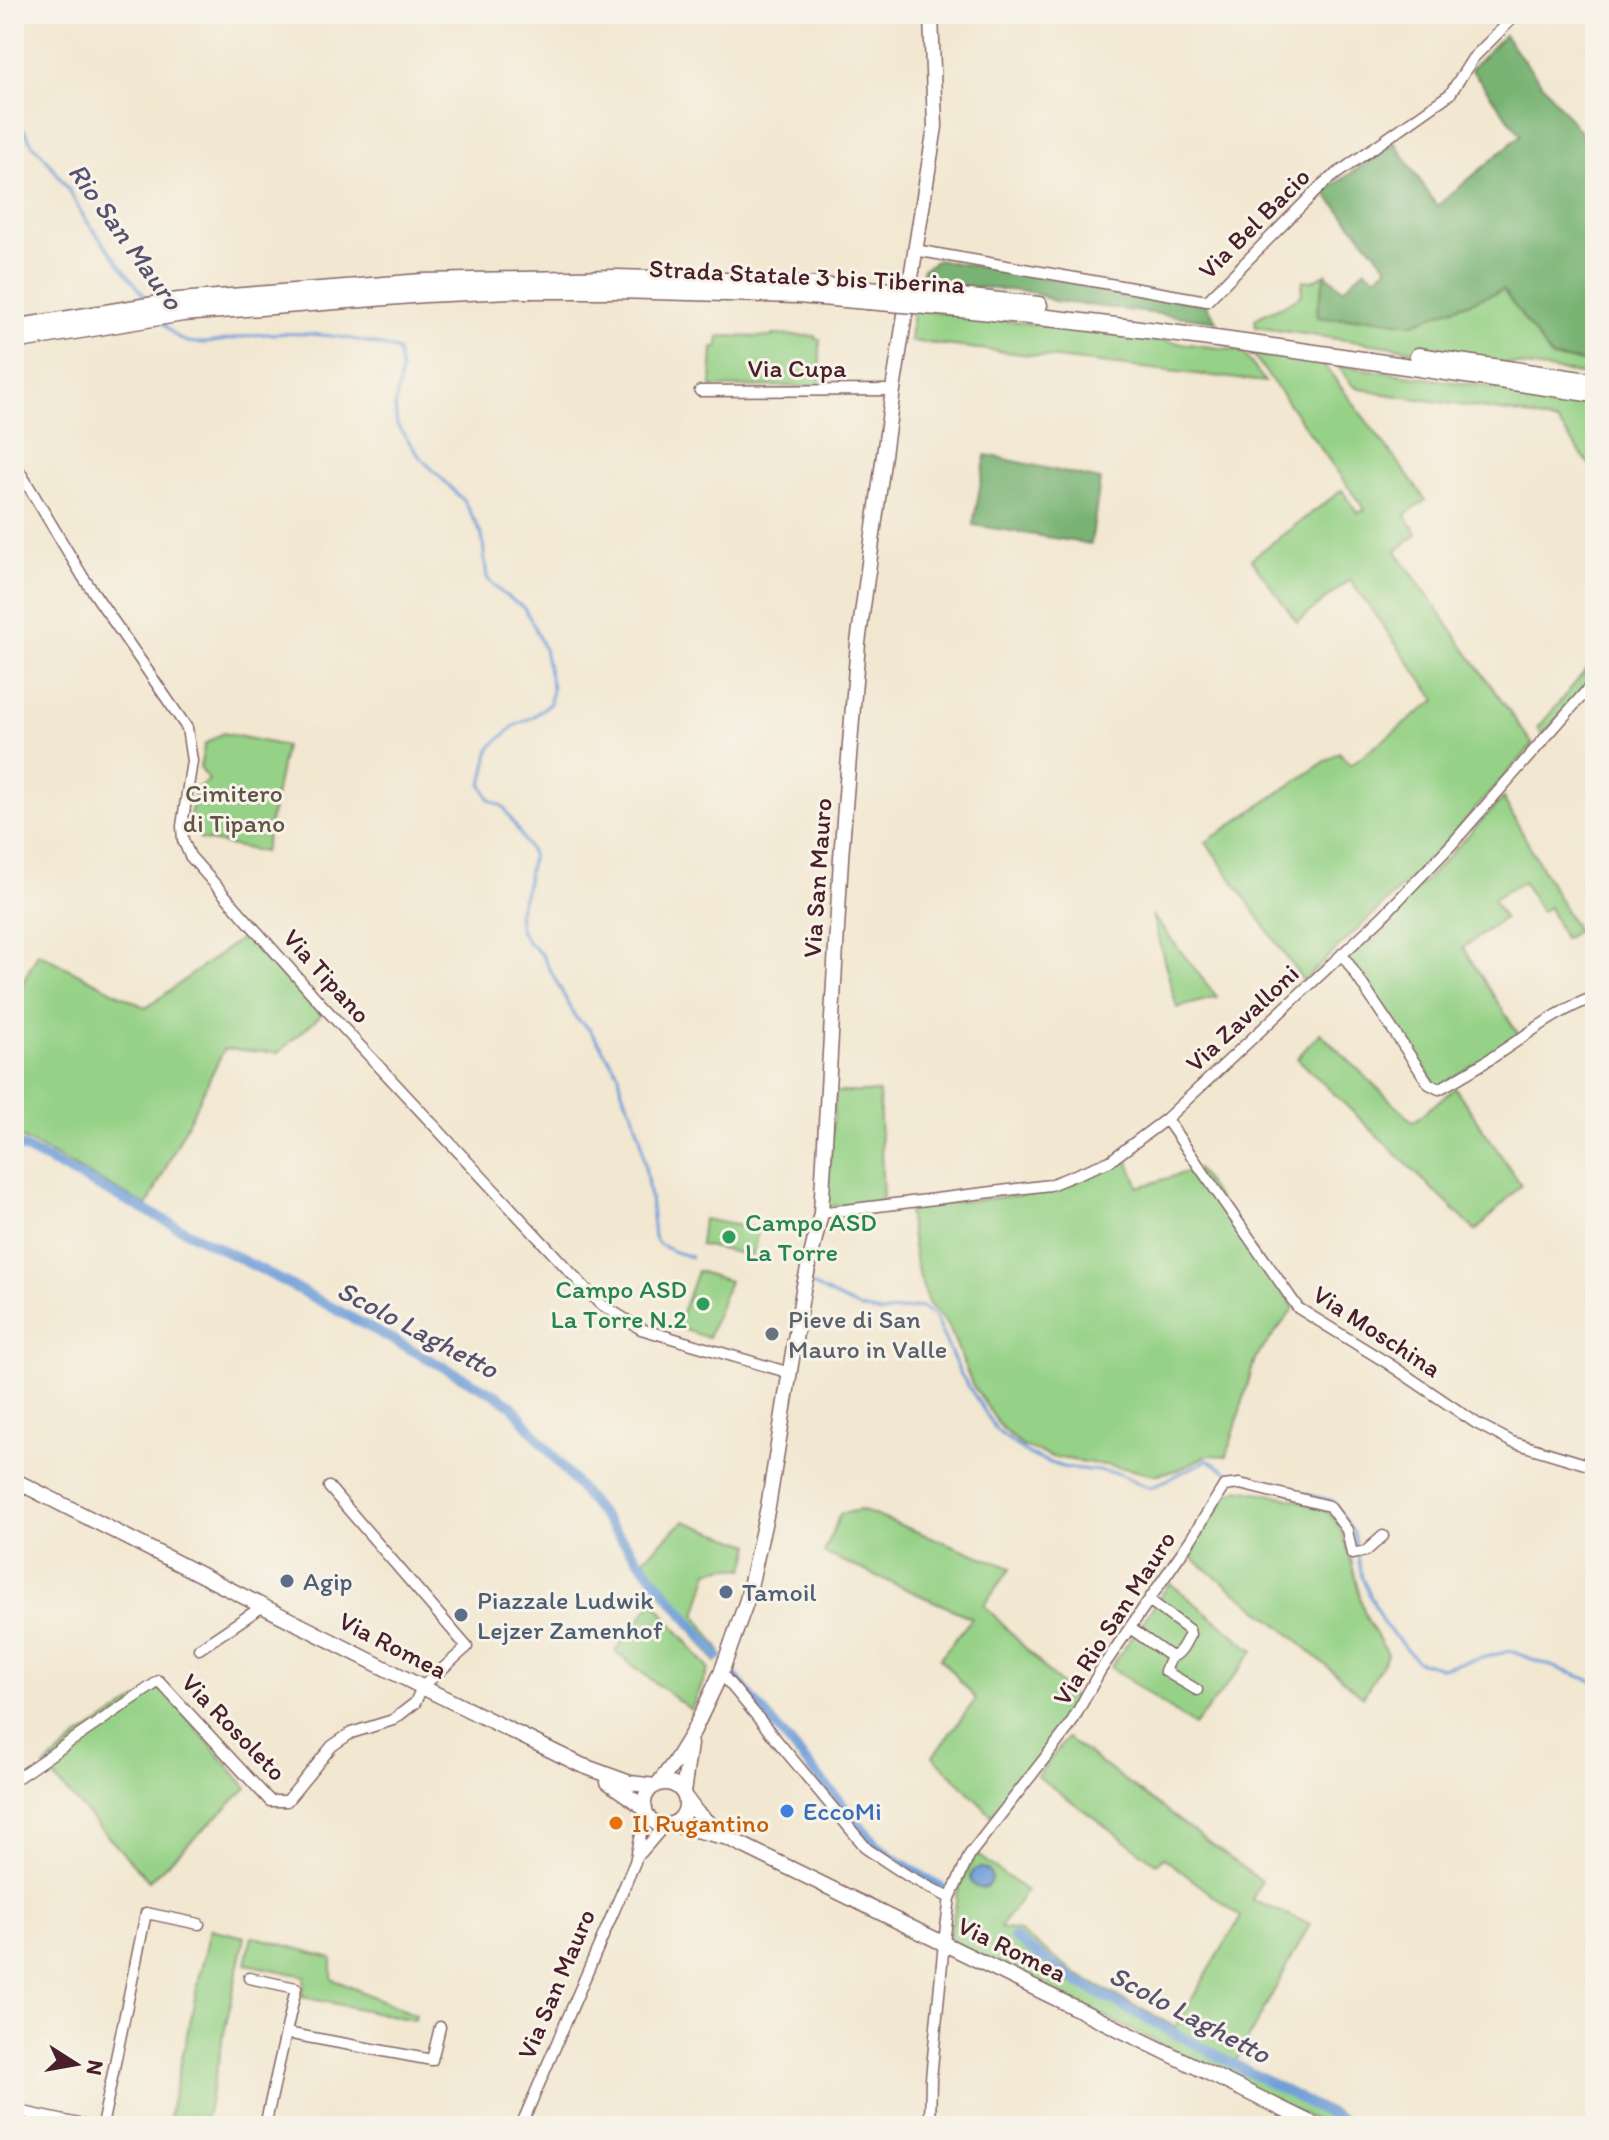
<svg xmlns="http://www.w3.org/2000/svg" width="1609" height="2140" viewBox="0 0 1609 2140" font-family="Itim,sans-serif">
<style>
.green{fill:#95d186;stroke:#707858;stroke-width:2}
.forest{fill:#78b373;stroke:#61694f;stroke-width:2}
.water{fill:#6e9ed8;stroke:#5c5e82;stroke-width:2}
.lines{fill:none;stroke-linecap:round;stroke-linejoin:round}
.stream{stroke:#6e9ed8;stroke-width:3}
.canal{stroke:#6e9ed8;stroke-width:10}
.minor-casing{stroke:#856565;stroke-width:13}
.major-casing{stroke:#856565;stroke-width:17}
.highway-casing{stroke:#856565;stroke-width:19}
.minor{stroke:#fff;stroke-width:10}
.major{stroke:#fff;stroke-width:14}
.highway{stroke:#fff;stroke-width:16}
.highway-bridge-casing{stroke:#856565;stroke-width:19;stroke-linecap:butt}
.highway-bridge{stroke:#fff;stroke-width:16}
.leisure-dot{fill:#2e9e5b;stroke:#f7f3e8;stroke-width:3}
.worship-dot{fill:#6b7280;stroke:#f7f3e8;stroke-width:3}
.service-dot{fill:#5c6f8a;stroke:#f7f3e8;stroke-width:3}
.shop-dot{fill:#3f7fe0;stroke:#f7f3e8;stroke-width:3}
.food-dot{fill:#e8710a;stroke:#f7f3e8;stroke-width:3}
.labels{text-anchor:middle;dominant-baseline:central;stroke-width:6;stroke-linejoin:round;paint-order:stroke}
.street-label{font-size:26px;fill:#4a1f2b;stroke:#f7f3e8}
.park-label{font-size:26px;fill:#605446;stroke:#f7f3e8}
.leisure-label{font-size:26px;fill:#27864d;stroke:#f7f3e8;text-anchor:start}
.worship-label{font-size:26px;fill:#5b616d;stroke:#f7f3e8;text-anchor:start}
.service-label{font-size:26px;fill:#4e5e75;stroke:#f7f3e8;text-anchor:start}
.shop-label{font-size:26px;fill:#366cbe;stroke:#f7f3e8;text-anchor:start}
.food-label{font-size:26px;fill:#c56008;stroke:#f7f3e8;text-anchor:start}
.water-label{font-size:28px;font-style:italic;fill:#585270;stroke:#f7f3e8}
</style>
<rect width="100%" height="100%" fill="#f7f3e8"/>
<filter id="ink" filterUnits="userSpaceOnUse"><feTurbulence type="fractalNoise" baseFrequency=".0125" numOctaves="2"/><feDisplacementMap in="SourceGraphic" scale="16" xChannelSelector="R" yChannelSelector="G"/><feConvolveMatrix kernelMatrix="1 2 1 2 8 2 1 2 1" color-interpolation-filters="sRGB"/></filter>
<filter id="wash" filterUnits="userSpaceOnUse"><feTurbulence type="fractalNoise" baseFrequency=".006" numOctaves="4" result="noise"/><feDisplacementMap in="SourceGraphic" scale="32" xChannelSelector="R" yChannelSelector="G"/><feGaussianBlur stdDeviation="1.8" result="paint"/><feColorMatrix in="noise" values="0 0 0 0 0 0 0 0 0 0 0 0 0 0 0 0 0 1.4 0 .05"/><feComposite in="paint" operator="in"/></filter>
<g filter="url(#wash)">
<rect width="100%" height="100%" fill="#f2e7d0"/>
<path class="green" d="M 1326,274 L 1317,308 L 1332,319 L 1370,318 L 1411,324 L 1503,289 L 1552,358 L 1595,363 L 1595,376 L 1256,327 L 1255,319 C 1270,310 1287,306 1301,295 L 1303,280 L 1312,281 Z
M 913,309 L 1242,351 L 1265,382 L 910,341 Z
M 772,335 L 815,336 L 815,339 L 820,339 L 820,386 L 711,387 L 713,347 L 718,347 L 719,336 L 772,337 Z
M 1252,353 L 1322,362 L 1426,500 L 1405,515 L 1417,534 L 1396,551 L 1533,745 L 1425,865 L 1303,981 L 1206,842 L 1339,752 L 1350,765 L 1436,700 L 1350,580 L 1297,622 L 1251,559 L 1342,490 L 1358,513 L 1365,510 Z
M 1337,365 L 1595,403 L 1595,472 L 1558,423 L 1521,414 L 1378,393 L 1353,386 Z
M 1595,659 L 1595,674 L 1543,735 L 1538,728 Z
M 223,733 L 285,746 L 264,852 L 200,839 L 189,818 L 197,788 L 209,780 L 200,767 L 205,744 Z
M 1503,798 L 1577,931 L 1564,939 L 1549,907 L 1541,912 L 1523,882 L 1493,899 L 1504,918 L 1463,948 L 1520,1037 L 1438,1087 L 1346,956 L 1422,884 Z
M 1152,915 L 1217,997 L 1177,1008 Z
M 248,933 L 321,1015 L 278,1053 L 224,1049 L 147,1206 L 14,1134 L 14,999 L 38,953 L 146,1008 Z
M 1320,1033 L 1413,1122 L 1455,1088 L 1521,1185 L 1476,1231 L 1297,1058 Z
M 835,1092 L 879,1092 L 883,1201 L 826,1207 Z
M 1127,1157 L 1139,1187 L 1197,1169 L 1294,1308 L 1255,1359 L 1227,1456 L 1208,1455 L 1178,1470 L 1153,1475 L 1124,1468 L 1053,1457 L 1022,1446 L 1000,1426 L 972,1384 L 949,1327 L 928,1303 L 916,1265 L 908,1212 L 908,1207 L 1042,1193 L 1071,1184 Z
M 703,1219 L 758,1229 L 753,1256 L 700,1245 Z
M 697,1271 L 729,1281 L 708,1338 L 677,1327 Z
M 1239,1489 C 1265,1494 1306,1498 1328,1513 C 1350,1529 1355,1589 1366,1616 C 1372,1629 1380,1641 1388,1654 L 1363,1697 L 1280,1626 L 1189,1556 L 1227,1495 Z
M 861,1510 L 1011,1568 L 984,1605 L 1078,1703 L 1063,1730 L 992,1816 L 933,1756 L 976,1699 L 940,1658 L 972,1618 L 824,1553 L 840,1514 Z
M 684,1521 L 751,1545 L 745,1569 L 727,1567 L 709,1571 L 696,1615 L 720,1650 L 716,1662 L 639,1563 Z
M 1170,1583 L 1254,1651 L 1194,1726 L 1111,1667 Z
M 653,1601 L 709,1669 L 691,1710 L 615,1652 Z
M 154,1689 L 165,1691 L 247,1788 L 149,1881 L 44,1767 L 79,1737 Z
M 1067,1738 L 1261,1881 L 1252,1900 L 1310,1924 L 1236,2061 L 1354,2122 L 1353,2126 L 1326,2126 L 955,1943 L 949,1935 C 950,1922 958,1907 956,1895 L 975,1853 L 1026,1891 L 1000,1928 L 1018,1931 L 1079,1976 L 1175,2027 L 1241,1917 L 1163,1857 L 1157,1864 L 1037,1776 Z
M 210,1929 L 245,1937 L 204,2126 L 167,2126 Z
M 252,1936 L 332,1958 L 332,1979 L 416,2015 L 414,2020 L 302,1997 L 305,1976 L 246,1964 Z"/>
<path class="forest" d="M 1504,35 L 1595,151 L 1595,363 L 1552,358 L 1503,290 L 1411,324 L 1370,318 L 1332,319 L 1318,317 L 1317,308 L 1326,274 L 1343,289 L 1365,269 L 1375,277 L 1388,267 L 1324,192 L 1395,143 L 1437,206 L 1521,135 L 1471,69 Z
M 938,260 L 1206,304 L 1217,321 L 1054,301 L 1032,292 L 973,287 L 952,291 L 919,288 L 923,269 Z
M 986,455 L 1100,480 L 1091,544 L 973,525 Z"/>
<path class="water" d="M971 1878a10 10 0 1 1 20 0a10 10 0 1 1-20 0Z"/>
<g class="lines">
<path class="stream" d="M 1475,14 L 1480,22
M 14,124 L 24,130 L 33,145 L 45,157 L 68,189 L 85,219 L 146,298
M 162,321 C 167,329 177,338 185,341 C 203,348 245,335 264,334 C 309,332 356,336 398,351 L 401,370 L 395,408 L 397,425 L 420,457 L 464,501 L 482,535 L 487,578 L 503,594 L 524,608 L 533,624 L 544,649 L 552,687 L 550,703 L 533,717 L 514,726 L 490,748 L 482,785 L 490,800 L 504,807 L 532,854 L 526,888 L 518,913 L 520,930 L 528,942 L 542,955 L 576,1018 L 590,1030 L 619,1074 L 622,1091 L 632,1111 L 641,1140 L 650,1198 L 654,1237 L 659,1244 L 672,1251 L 691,1257
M 812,1285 L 861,1309 L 881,1313 L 921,1307 L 934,1316 L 960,1373 L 997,1431 L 1029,1455 L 1062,1467 L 1117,1473 L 1150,1488 L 1208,1460 L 1231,1474 L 1333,1501 L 1354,1533 L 1357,1549
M 1358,1556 L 1362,1578 L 1383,1623 L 1417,1661 L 1441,1668 L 1510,1651 L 1595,1682"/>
<path class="canal" d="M 14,1143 L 262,1270 L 496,1395 L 511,1405 L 718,1656
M 732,1675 L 875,1843 L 891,1857 L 943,1889
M 1014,1938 L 1077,1982 L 1350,2125"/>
</g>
</g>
<g filter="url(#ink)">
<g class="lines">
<g class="minor-casing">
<path id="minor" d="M 915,250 L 1207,301 L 1325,182 L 1450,94 L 1473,58 L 1517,14
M 700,391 L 893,390
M 14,462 L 83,577 L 187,728 L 192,761 L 182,826 L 183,840 L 190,856 L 322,1005 L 599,1303 L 641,1329 L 790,1373
M 1342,954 L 1429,1084 L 1439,1089 C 1457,1079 1475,1069 1493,1057 C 1526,1036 1557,1010 1595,997
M 1166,1119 L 1298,1308 L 1389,1364 L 1476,1423 L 1512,1442 L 1595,1467
M 821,1213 L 1050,1185 L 1110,1161 L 1166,1119 L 1383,916 L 1452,844 L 1595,681
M 1149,1600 L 1189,1630 L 1190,1634 C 1185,1643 1181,1654 1171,1657
M 1130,1628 L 1171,1657 L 1165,1671 L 1197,1690
M 199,1649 L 263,1606
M 721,1673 L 867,1849 L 908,1876 L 950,1898
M 14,1780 L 159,1681 L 270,1801 L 287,1801 L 332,1746 L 351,1733 L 393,1720 L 415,1703 L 422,1687 L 467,1647 L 329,1487
M 641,1853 L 665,1825
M 249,1978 L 296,1988 L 265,2126
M 286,2033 L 432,2060 L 440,2027
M 14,2110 L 88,2126
M 102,2126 L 146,1913 L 199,1924
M 521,2126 L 635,1862 L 646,1811
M 930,2126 L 931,2079 L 944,1942 L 950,1898 L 970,1854 L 1069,1727 L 1100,1671 L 1191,1539 L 1224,1486 L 1240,1484 L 1329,1506 L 1347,1530 L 1352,1554 L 1366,1551 L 1383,1536"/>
</g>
<g class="major-casing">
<path id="major" d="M 14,1480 L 422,1687 L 581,1765 L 630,1783 L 655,1786
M 608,1782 L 645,1808
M644 1804a21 21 0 1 1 42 0a21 21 0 1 1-42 0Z
M 658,1784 L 674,1763 L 693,1732 L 721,1673 L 747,1600 L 768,1507 L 803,1290 L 821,1213 L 841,858 L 858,643 L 893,390 L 935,127 L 931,14
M 683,1793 L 690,1744
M 685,1797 L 697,1813 L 718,1831
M 671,1824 L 728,1838 L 1317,2126"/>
</g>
<g class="highway-casing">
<path id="highway" d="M 951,296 L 1039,305
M 950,308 C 1166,328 1380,363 1595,394
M 14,328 L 179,301 L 423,282 L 616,278 L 726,281 L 868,289
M 14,341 L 183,313 L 425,294 L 510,290 L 615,290 L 798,295 L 867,301
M 1418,356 L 1595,382"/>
</g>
<use href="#minor" class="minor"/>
<use href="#major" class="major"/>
<use href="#highway" class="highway"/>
<g class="highway-bridge-casing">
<path id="highway-bridge" d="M 868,289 L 951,296
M 867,301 L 950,308"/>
</g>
<use href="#highway-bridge" class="highway-bridge"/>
</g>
</g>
<g class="leisure-dot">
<circle cx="729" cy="1237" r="8"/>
<circle cx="703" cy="1304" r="8"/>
</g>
<circle class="worship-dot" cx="772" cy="1334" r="8"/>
<g class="service-dot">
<circle cx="287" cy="1581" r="8"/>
<circle cx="726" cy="1592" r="8"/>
<circle cx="461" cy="1615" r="8"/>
</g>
<circle class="shop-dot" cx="787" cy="1811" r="8"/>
<circle class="food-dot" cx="616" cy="1823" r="8"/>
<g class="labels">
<g class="street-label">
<text transform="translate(1254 223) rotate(-45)">Via Bel Bacio</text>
<text transform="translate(807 276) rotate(3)">Strada Statale 3 bis Tiberina</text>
<text x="797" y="368">Via Cupa</text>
<text transform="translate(817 878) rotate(-86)">Via San Mauro</text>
<text transform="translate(327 976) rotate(48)">Via Tipano</text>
<text transform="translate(1242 1018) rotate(-43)">Via Zavalloni</text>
<text transform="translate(1377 1331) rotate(33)">Via Moschina</text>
<text transform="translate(1114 1618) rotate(-57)">Via Rio San Mauro</text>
<text transform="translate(393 1645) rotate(27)">Via Romea</text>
<text transform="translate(234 1727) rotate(46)">Via Rosoleto</text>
<text transform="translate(1012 1949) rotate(26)">Via Romea</text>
<text transform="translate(556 1984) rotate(-67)">Via San Mauro</text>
</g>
<g class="park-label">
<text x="234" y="793">Cimitero<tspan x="234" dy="30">di Tipano</tspan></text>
</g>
<g class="leisure-label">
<text x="745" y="1222">Campo ASD<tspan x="745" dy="30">La Torre</tspan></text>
<text x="687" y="1289" text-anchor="end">Campo ASD<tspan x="687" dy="30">La Torre N.2</tspan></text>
</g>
<g class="worship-label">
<text x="788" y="1319">Pieve di San<tspan x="788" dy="30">Mauro in Valle</tspan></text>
</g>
<g class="service-label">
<text x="303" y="1581">Agip</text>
<text x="742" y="1592">Tamoil</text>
<text x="477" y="1600">Piazzale Ludwik<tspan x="477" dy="30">Lejzer Zamenhof</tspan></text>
</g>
<g class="shop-label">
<text x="803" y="1811">EccoMi</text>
</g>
<g class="food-label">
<text x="632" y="1823">Il Rugantino</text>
</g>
<g class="water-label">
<text transform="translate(126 236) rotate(54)">Rio San Mauro</text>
<text transform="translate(418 1329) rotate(28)">Scolo Laghetto</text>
<text transform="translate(1190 2014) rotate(28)">Scolo Laghetto</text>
</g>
</g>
<rect width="1609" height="2140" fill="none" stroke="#f7f3e8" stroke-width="48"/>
<g transform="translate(76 2064) rotate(101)" stroke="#f7f3e8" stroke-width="6" paint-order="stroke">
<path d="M0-6L14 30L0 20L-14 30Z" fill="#4a1f2b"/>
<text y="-12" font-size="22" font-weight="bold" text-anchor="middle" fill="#4a1f2b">N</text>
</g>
</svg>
